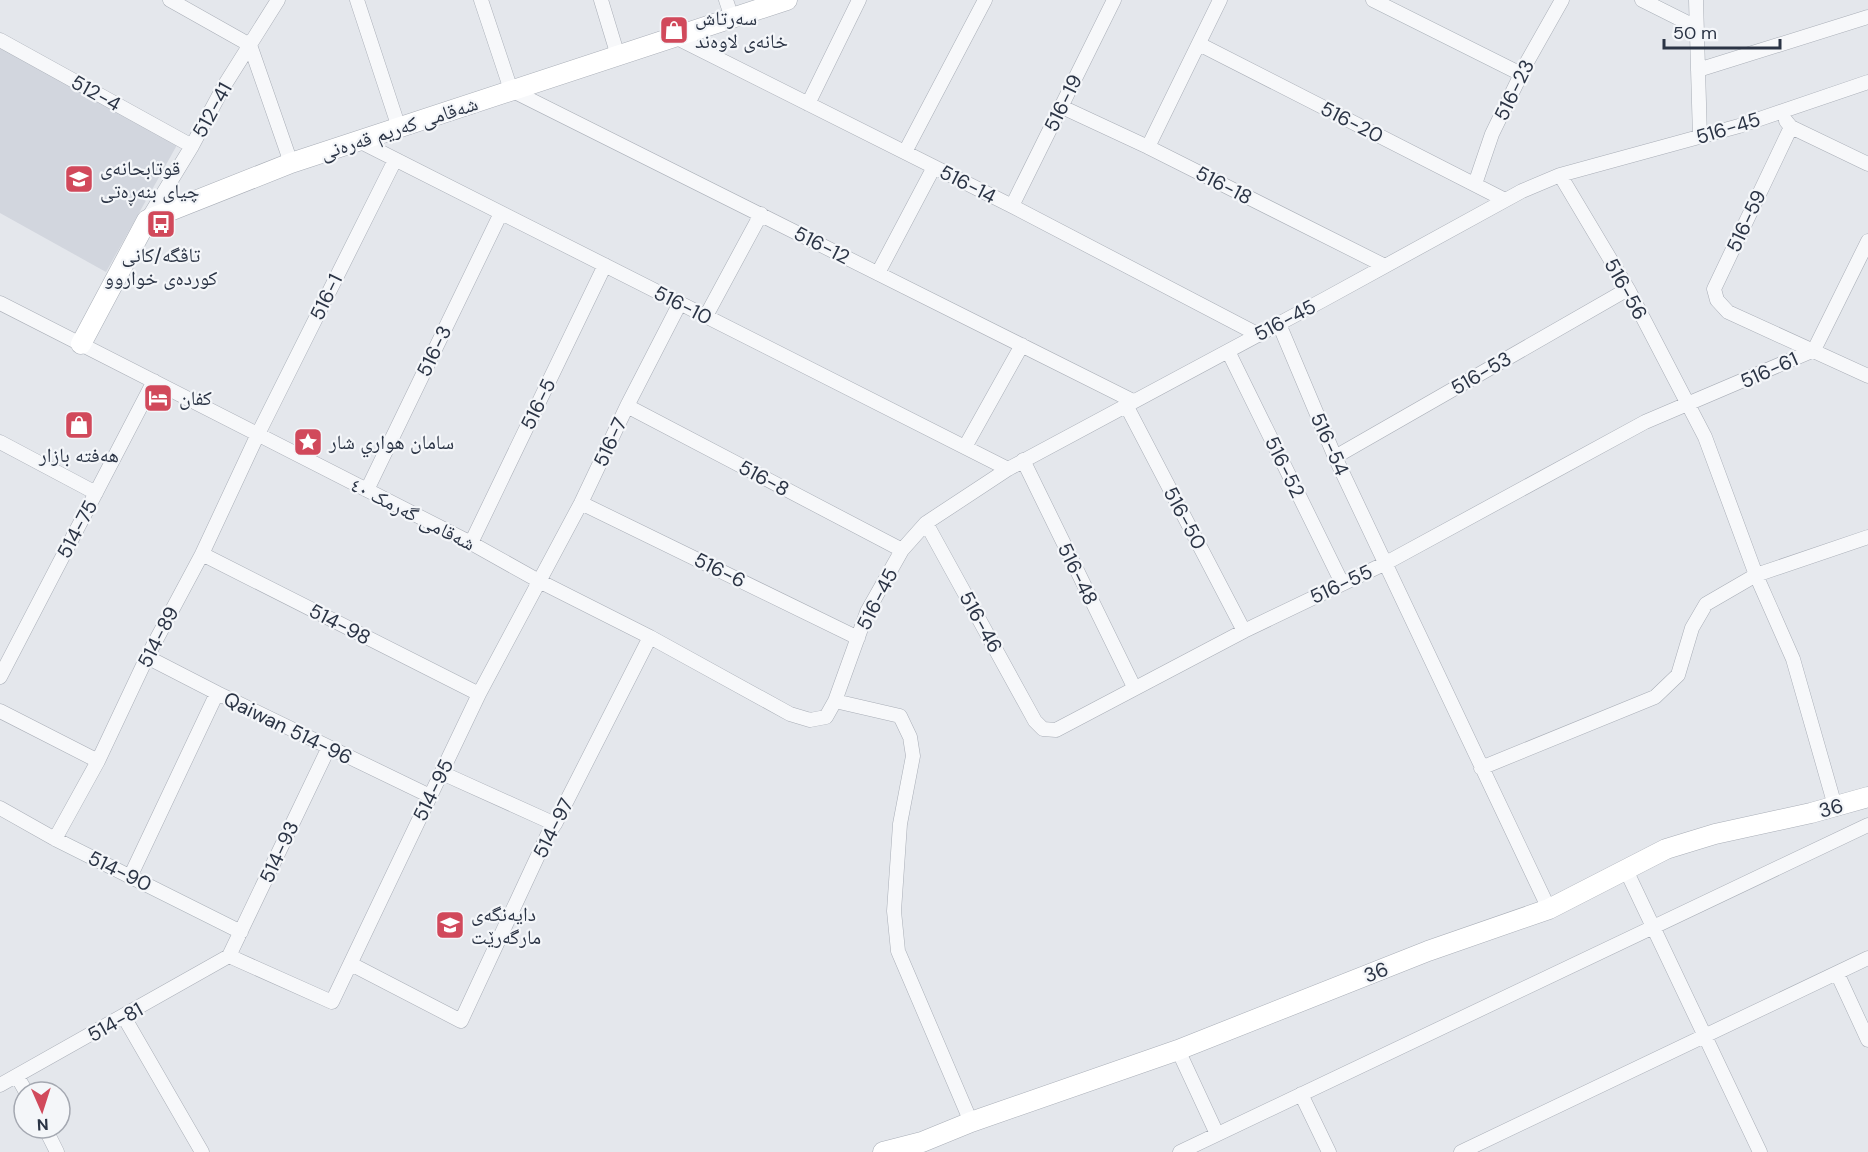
<svg xmlns="http://www.w3.org/2000/svg" width="1868" height="1152" viewBox="0 0 1868 1152" font-family="'DM Sans','Noto Naskh Arabic',sans-serif">
<style>
.built{fill:#d2d6de}
.lines{fill:none;stroke-linecap:round;stroke-linejoin:round}
.street-casing{stroke:#a9aeb7;stroke-width:15}
.secondary-casing{stroke:#a9aeb7;stroke-width:21}
.street{stroke:#f7f8fa;stroke-width:14}
.secondary{stroke:#fff;stroke-width:20}
.labels{text-anchor:middle;dominant-baseline:central;stroke-width:4.5;stroke-linejoin:round;paint-order:stroke}
.poi-label{font-size:20px;fill:#2b3445;stroke:#f4f6f9;text-anchor:start}
.street-label{font-size:20px;fill:#2b3445;stroke:#f4f6f9}
</style>
<rect width="100%" height="100%" fill="#e4e7ec"/>
<path class="built" d="M 0,42 L 177,145 L 106,272 L 0,213 Z"/>
<g class="lines">
<g class="street-casing">
<path id="street" d="M 170,0 L 250,45 L 291,163
M 357,0 L 399,128
M 481,0 L 511,90 L 1133,401
M 601,0 L 618,56
M 726,0 L 732,18
M 1373,0 L 1521,74
M 1642,0 L 1696,27
M 1696,0 L 1700,137
M 675,37 L 1012,206 L 1259,335
M 0,40 L 192,146
M 1199,44 L 1505,200
M 1698,70 L 1868,17
M 808,104 L 859,0
M 1062,107 L 1148,147 L 1385,266
M 1786,121 L 1791,127 L 1868,164
M 1791,127 L 1714,289 L 1717,300 L 1728,312 L 1868,376
M 359,141 L 1008,469
M 1148,147 L 1220,0
M 905,152 L 985,0
M 1560,175 L 1628,289 L 1705,437 L 1756,575 L 1793,659 L 1835,806
M 1475,184 L 1492,134 L 1527,62 L 1562,0
M 1012,206 L 1114,0
M 147,220 L 192,146 L 224,86 L 278,0
M 878,273 L 934,167
M 0,303 L 471,543 L 539,581 L 650,637 L 790,714 L 810,720 L 826,717 L 835,701 L 867,612 L 902,550 L 926,523 L 1008,469 L 1325,299 L 1522,191 L 1560,175 L 1739,126 L 1868,82
M 706,316 L 761,214
M 1279,324 L 1335,457 L 1549,909
M 1228,351 L 1342,583
M 1126,405 L 1244,631
M 627,406 L 902,550
M 0,442 L 96,493
M 965,447 L 1022,345
M 1335,457 L 1628,289
M 1023,460 L 1134,687
M 367,490 L 501,213
M 581,503 L 858,638
M 926,523 L 1035,721 L 1043,729 L 1056,730 L 1244,631 L 1386,563 L 1645,422 L 1814,350 L 1868,241
M 471,543 L 605,265
M 202,554 L 479,694
M 147,657 L 217,693 L 430,796
M 0,677 L 154,381
M 835,701 L 900,716 L 910,737 L 913,756 L 900,824 L 894,911 L 898,951 L 971,1122
M 0,711 L 98,761
M 1481,768 L 1655,697 L 1678,675 L 1692,628 L 1706,604 L 1756,575 L 1868,537
M 442,773 L 555,824
M 0,808 L 55,839 L 241,932
M 55,839 L 98,761 L 147,657 L 202,554 L 258,434 L 395,160
M 1626,870 L 1760,1152
M 131,875 L 217,693
M 229,956 L 332,1002 L 479,694 L 581,503 L 627,406 L 680,303
M 229,956 L 329,747
M 351,964 L 461,1021 L 548,834 L 555,824 L 650,637
M 1837,973 L 1868,1040
M 124,1017 L 202,1152
M 1178,1050 L 1217,1134
M 17,1076 L 26,1092
M 0,1085 L 229,956
M 1301,1094 L 1329,1152
M 45,1128 L 57,1152
M 1180,1152 L 1868,825
M 1461,1152 L 1868,958"/>
</g>
<g class="secondary-casing">
<path id="secondary" d="M 81,344 L 147,220 L 291,163 L 787,0
M 883,1152 L 922,1142 L 971,1122 L 1178,1050 L 1428,951 L 1549,909 L 1666,849 L 1715,834 L 1811,813 L 1868,797"/>
</g>
<use href="#street" class="street"/>
<use href="#secondary" class="secondary"/>
</g>
<defs>
<g id="shop-square" transform="scale(1.5)"><rect x="-9" y="-9" width="18" height="18" rx="4" fill="#d1495b" stroke="#f4f6f9"/><path d="M-5-2.5h2.3a2.7 3.5 0 0 1 5.4 0H5L5.5 6h-11ZM-1.5-2.5h3a1.5 2.3 0 0 0-3 0Z" fill="#fff"/></g>
<g id="school-square" transform="scale(1.5)"><rect x="-9" y="-9" width="18" height="18" rx="4" fill="#d1495b" stroke="#f4f6f9"/><path d="M0-5L7-2L0 1L-7-2ZM-4 1L0 2.5L4 1V4Q0 6-4 4Z" fill="#fff"/></g>
<g id="bus-square" transform="scale(1.5)"><rect x="-9" y="-9" width="18" height="18" rx="4" fill="#d1495b" stroke="#f4f6f9"/><path d="M-5-6H5V4H4V6H2V4H-2V6H-4V4H-5ZM-3.5-4V0h7V-4ZM-3.5 1.2v1.5H-2V1.2ZM2 1.2v1.5H3.5V1.2Z" fill="#fff"/></g>
<g id="hotel-square" transform="scale(1.5)"><rect x="-9" y="-9" width="18" height="18" rx="4" fill="#d1495b" stroke="#f4f6f9"/><path d="M-6-4.5h1.5V1H6V5H4.5V3h-9V5H-6ZM-4 0a1.8 1.8 0 1 1 3.6 0ZM.5 0V-2.5h3Q6-2.5 6 0Z" fill="#fff"/></g>
<g id="sight-square" transform="scale(1.5)"><rect x="-9" y="-9" width="18" height="18" rx="4" fill="#d1495b" stroke="#f4f6f9"/><path d="M0-6L1.8-2.2L6-1.7L2.9 1.2L3.7 5.4L0 3.3L-3.7 5.4L-2.9 1.2L-6-1.7L-1.8-2.2Z" fill="#fff"/></g>
</defs>
<g fill-rule="evenodd">
<use href="#shop-square" x="674" y="30"/>
<use href="#school-square" x="79" y="179"/>
<use href="#bus-square" x="161" y="224"/>
<use href="#hotel-square" x="158" y="398"/>
<use href="#shop-square" x="79" y="425"/>
<use href="#sight-square" x="308" y="442"/>
<use href="#school-square" x="450" y="925"/>
</g>
<g class="labels">
<g class="poi-label">
<text x="695" y="18">سەرتاش<tspan x="695" dy="23">خانەی لاوەند</tspan></text>
<text x="100" y="168">قوتابحانەی<tspan x="100" dy="23">چیای بنەڕەتی</tspan></text>
<text x="161" y="255" text-anchor="middle">تاڤگە/کانی<tspan x="161" dy="23">کوردەی خواروو</tspan></text>
<text x="179" y="398">كفان</text>
<text x="329" y="442">سامان هواري شار</text>
<text x="79" y="455" text-anchor="middle">هەفتە بازار</text>
<text x="471" y="914">دایەنگەی<tspan x="471" dy="23">مارگەرێت</tspan></text>
</g>
<g class="street-label">
<text transform="translate(1514 90) rotate(-64)">516-23</text>
<text transform="translate(96 93) rotate(29)">512-4</text>
<text transform="translate(1063 103) rotate(-64)">516-19</text>
<text transform="translate(212 110) rotate(-61)">512-41</text>
<text transform="translate(1352 122) rotate(27)">516-20</text>
<text transform="translate(399 128) rotate(-18)">شەقامی کەریم قەرەنی</text>
<text transform="translate(1728 128) rotate(-17)">516-45</text>
<text transform="translate(968 184) rotate(27)">516-14</text>
<text transform="translate(1224 185) rotate(27)">516-18</text>
<text transform="translate(1746 221) rotate(-65)">516-59</text>
<text transform="translate(822 245) rotate(27)">516-12</text>
<text transform="translate(1626 289) rotate(61)">516-56</text>
<text transform="translate(326 297) rotate(-64)">516-1</text>
<text transform="translate(683 305) rotate(27)">516-10</text>
<text transform="translate(1285 320) rotate(-28)">516-45</text>
<text transform="translate(434 351) rotate(-64)">516-3</text>
<text transform="translate(1769 370) rotate(-24)">516-61</text>
<text transform="translate(1481 373) rotate(-30)">516-53</text>
<text transform="translate(538 404) rotate(-64)">516-5</text>
<text transform="translate(610 442) rotate(-65)">516-7</text>
<text transform="translate(1330 444) rotate(66)">516-54</text>
<text transform="translate(1285 467) rotate(64)">516-52</text>
<text transform="translate(764 478) rotate(28)">516-8</text>
<text transform="translate(413 514) rotate(27)">شەقامی گەرمک ٤٠</text>
<text transform="translate(1185 518) rotate(62)">516-50</text>
<text transform="translate(77 529) rotate(-62)">514-75</text>
<text transform="translate(720 570) rotate(26)">516-6</text>
<text transform="translate(1078 574) rotate(64)">516-48</text>
<text transform="translate(1341 584) rotate(-25)">516-55</text>
<text transform="translate(877 599) rotate(-63)">516-45</text>
<text transform="translate(981 622) rotate(61)">516-46</text>
<text transform="translate(340 624) rotate(27)">514-98</text>
<text transform="translate(158 637) rotate(-63)">514-89</text>
<text transform="translate(288 728) rotate(26)">Qaiwan 514-96</text>
<text transform="translate(433 790) rotate(-64)">514-95</text>
<text transform="translate(1831 808) rotate(-16)">36</text>
<text transform="translate(553 828) rotate(-63)">514-97</text>
<text transform="translate(279 852) rotate(-65)">514-93</text>
<text transform="translate(120 871) rotate(26)">514-90</text>
<text transform="translate(1376 972) rotate(-22)">36</text>
<text transform="translate(115 1022) rotate(-29)">514-81</text>
</g>
</g>
<g transform="translate(42 1110) rotate(177)"><circle r="28" fill="#f4f6f9" stroke="#a4a8b1" stroke-width="1.5"/>
<path d="M0-4.5L10 22L0 15L-10 22Z" fill="#d1495b"/>
<text y="-9" font-size="16" font-weight="bold" text-anchor="middle" fill="#2b3445">N</text>
</g>
<path d="M1664 39v9h116v-9" fill="none" stroke="#2b3445" stroke-width="3"/>
<text x="1673" y="39" font-size="18" fill="#2b3445" stroke="#f4f6f9" stroke-width="4.5" paint-order="stroke">50 m</text>
</svg>
